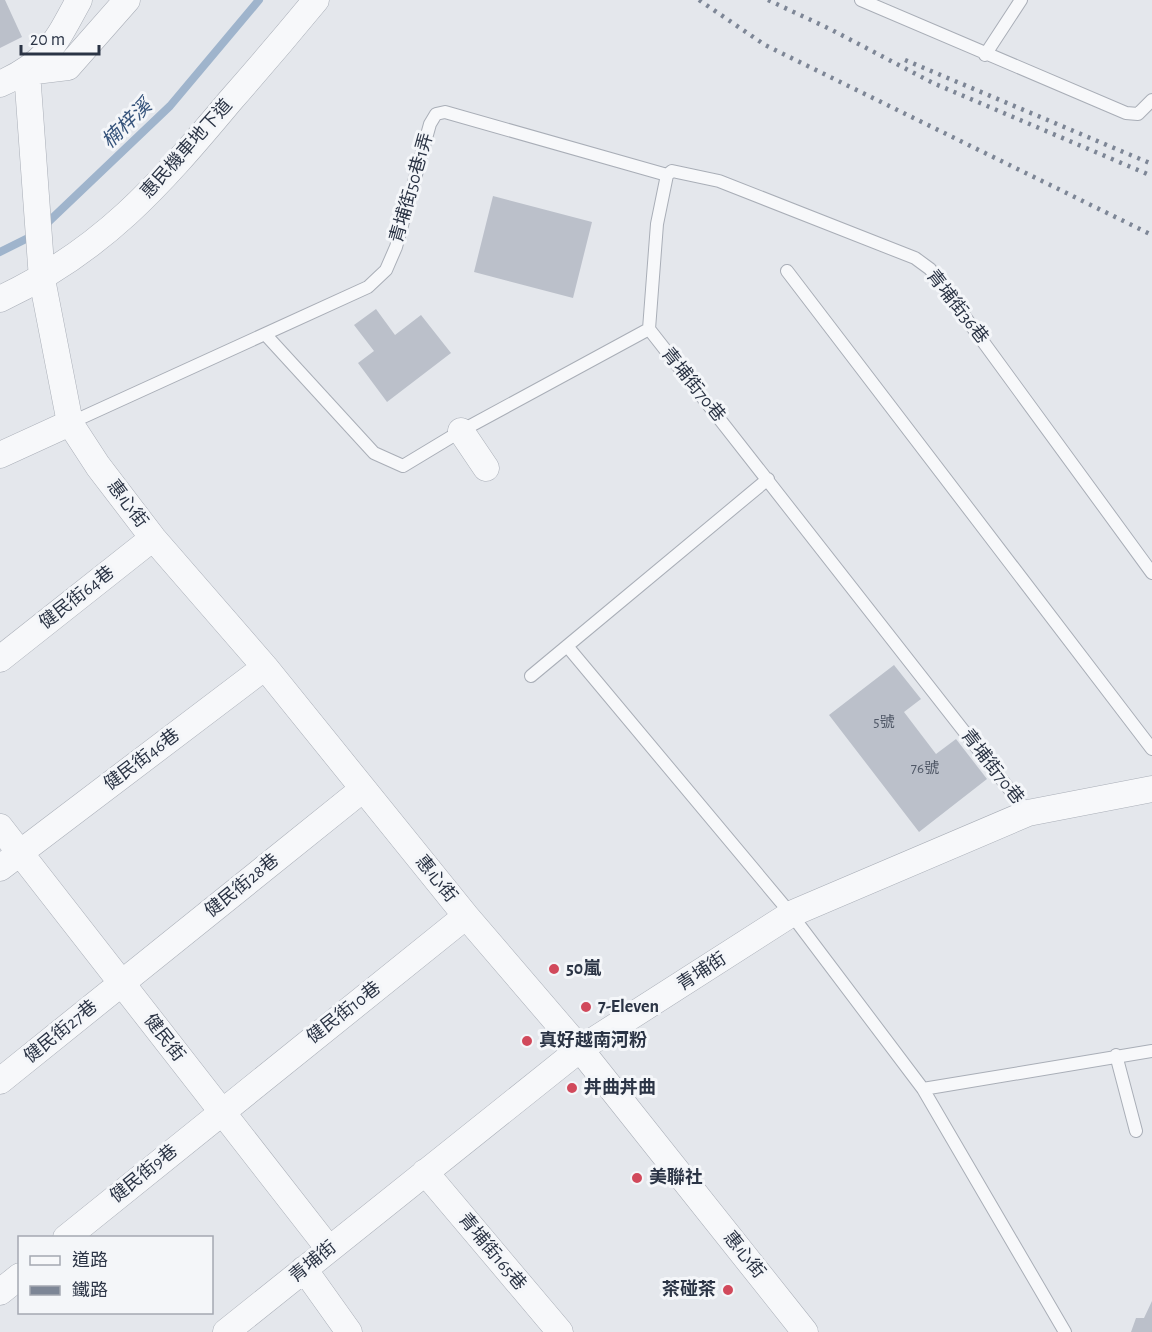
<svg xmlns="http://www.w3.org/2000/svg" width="1152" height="1332" viewBox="0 0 1152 1332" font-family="'Alegreya Sans','Noto Sans TC',sans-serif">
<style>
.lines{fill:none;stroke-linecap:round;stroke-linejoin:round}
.stream{stroke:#9fb4cc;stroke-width:8}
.building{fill:#bbc0ca}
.lane-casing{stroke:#a9aeb7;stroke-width:14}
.street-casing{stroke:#a9aeb7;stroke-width:27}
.lane{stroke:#f7f8fa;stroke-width:12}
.street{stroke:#f7f8fa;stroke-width:26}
.rail{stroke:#7d8696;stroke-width:4.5;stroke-dasharray:3 6;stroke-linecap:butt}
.poi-dot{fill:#d1495b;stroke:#f4f6f9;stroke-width:2}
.labels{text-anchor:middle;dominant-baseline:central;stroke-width:6;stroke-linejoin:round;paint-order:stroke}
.number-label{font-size:15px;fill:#4f5766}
.street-label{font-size:18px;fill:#2b3445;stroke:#f4f6f9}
.poi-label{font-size:18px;font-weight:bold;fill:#2b3445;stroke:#f4f6f9;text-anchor:start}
.water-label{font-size:20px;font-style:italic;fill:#34527a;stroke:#f4f6f9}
</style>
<rect width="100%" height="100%" fill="#e4e7ec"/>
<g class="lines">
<path class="stream" d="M 43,227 L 170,106 L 259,0
M 0,252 L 34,235"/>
</g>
<path class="building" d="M 0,0 L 5,0 L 22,37 L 0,48 Z
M 493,196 L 592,222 L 573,298 L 474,272 Z
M 376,309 L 395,335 L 421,315 L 451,353 L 387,402 L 358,363 L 374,351 L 354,325 Z
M 894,665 L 921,699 L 904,712 L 936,754 L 956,739 L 987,779 L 919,832 L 829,715 Z
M 1152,1301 L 1152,1332 L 1131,1332 L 1136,1318 L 1144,1318 Z"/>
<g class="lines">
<g class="lane-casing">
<path id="lane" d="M 861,0 L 1126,113 L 1138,114 L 1152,100
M 985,55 L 1021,0
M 667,175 L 672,171 L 719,181 L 915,258 L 930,269 L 1152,573
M 787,271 L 1152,749
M 265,334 L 374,453 L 403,466 L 461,431 L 649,329 L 1028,813
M 70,423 L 368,287 L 386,270 L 396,247 L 430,124 L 436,114 L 445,112 L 667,175 L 657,224 L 649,329
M 567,646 L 791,914 L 923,1089 L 1065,1332
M 531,676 L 768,479
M 1116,1055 L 1136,1131
M 923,1089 L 1152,1051"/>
</g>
<g class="street-casing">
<path id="street" d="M 127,0 L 68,67 L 27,72 L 42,279 L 70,423 L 98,466 L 153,538 L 265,667 L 466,916 L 580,1049 L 805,1332
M 0,84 C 48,62 55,44 79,0
M 0,299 C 102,251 159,186 230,101 C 259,68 288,34 316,0
M 461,431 L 486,468
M 0,455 L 70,423
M 0,659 L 153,538
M 0,827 L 329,1249
M 0,868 L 265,667
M 0,1081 L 363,789
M 425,1172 L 560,1332
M 66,1238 L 466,916
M 304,1269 L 349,1332
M 0,1292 L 20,1276
M 226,1332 L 580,1049 L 791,914 L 1028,813 L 1152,789"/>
</g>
<use href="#lane" class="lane"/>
<use href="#street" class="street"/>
<path class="rail" d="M 699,0 L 765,45 L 1152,235
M 768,0 L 830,29 L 933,83 L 1152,176
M 905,60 L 1152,164"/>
</g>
<g class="poi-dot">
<circle cx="554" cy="969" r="6"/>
<circle cx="586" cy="1007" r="6"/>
<circle cx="527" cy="1041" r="6"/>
<circle cx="572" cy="1088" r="6"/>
<circle cx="637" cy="1178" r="6"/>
<circle cx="728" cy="1290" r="6"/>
</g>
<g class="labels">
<g class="number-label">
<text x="884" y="722">5號</text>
<text x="925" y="768">76號</text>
</g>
<g class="street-label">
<text transform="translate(187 149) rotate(-48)">惠民機車地下道</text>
<text transform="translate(412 188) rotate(-74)">青埔街50巷1弄</text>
<text transform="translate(957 307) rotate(52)">青埔街36巷</text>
<text transform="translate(693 385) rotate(51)">青埔街70巷</text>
<text transform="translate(127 504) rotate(53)">惠心街</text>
<text transform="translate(77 598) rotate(-38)">健民街64巷</text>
<text transform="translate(142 760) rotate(-37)">健民街46巷</text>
<text transform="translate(992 767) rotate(52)">青埔街70巷</text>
<text transform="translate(436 879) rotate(51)">惠心街</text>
<text transform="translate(242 886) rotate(-39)">健民街28巷</text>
<text transform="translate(702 972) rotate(-33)">青埔街</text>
<text transform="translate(344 1013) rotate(-38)">健民街10巷</text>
<text transform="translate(61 1032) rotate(-39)">健民街27巷</text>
<text transform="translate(164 1038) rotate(52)">健民街</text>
<text transform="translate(144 1174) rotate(-39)">健民街9巷</text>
<text transform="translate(492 1252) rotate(50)">青埔街165巷</text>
<text transform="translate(744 1255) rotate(51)">惠心街</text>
<text transform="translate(313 1262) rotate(-39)">青埔街</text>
</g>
<g class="poi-label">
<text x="566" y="969">50嵐</text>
<text x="598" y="1007">7-Eleven</text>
<text x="539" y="1041">真好越南河粉</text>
<text x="584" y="1088">丼曲丼曲</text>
<text x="649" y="1178">美聯社</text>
<text x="716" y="1290" text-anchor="end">茶碰茶</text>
</g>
<g class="water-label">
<text transform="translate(127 124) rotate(-44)">楠梓溪</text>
</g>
</g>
<rect x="18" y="1236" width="195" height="78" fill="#f4f6f9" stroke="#a4a8b1" stroke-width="1.5"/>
<rect x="30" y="1256" width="30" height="9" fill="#f7f8fa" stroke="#a4a8b1" stroke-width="1.5"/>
<text x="72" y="1266" font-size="18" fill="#2b3445">道路</text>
<rect x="30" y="1286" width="30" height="9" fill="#7d8696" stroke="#a4a8b1" stroke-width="1.5"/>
<text x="72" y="1296" font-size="18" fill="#2b3445">鐵路</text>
<path d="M21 45v9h78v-9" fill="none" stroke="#2b3445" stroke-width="3"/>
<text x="30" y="45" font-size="18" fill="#2b3445" stroke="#f4f6f9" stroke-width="4.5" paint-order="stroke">20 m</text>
</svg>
